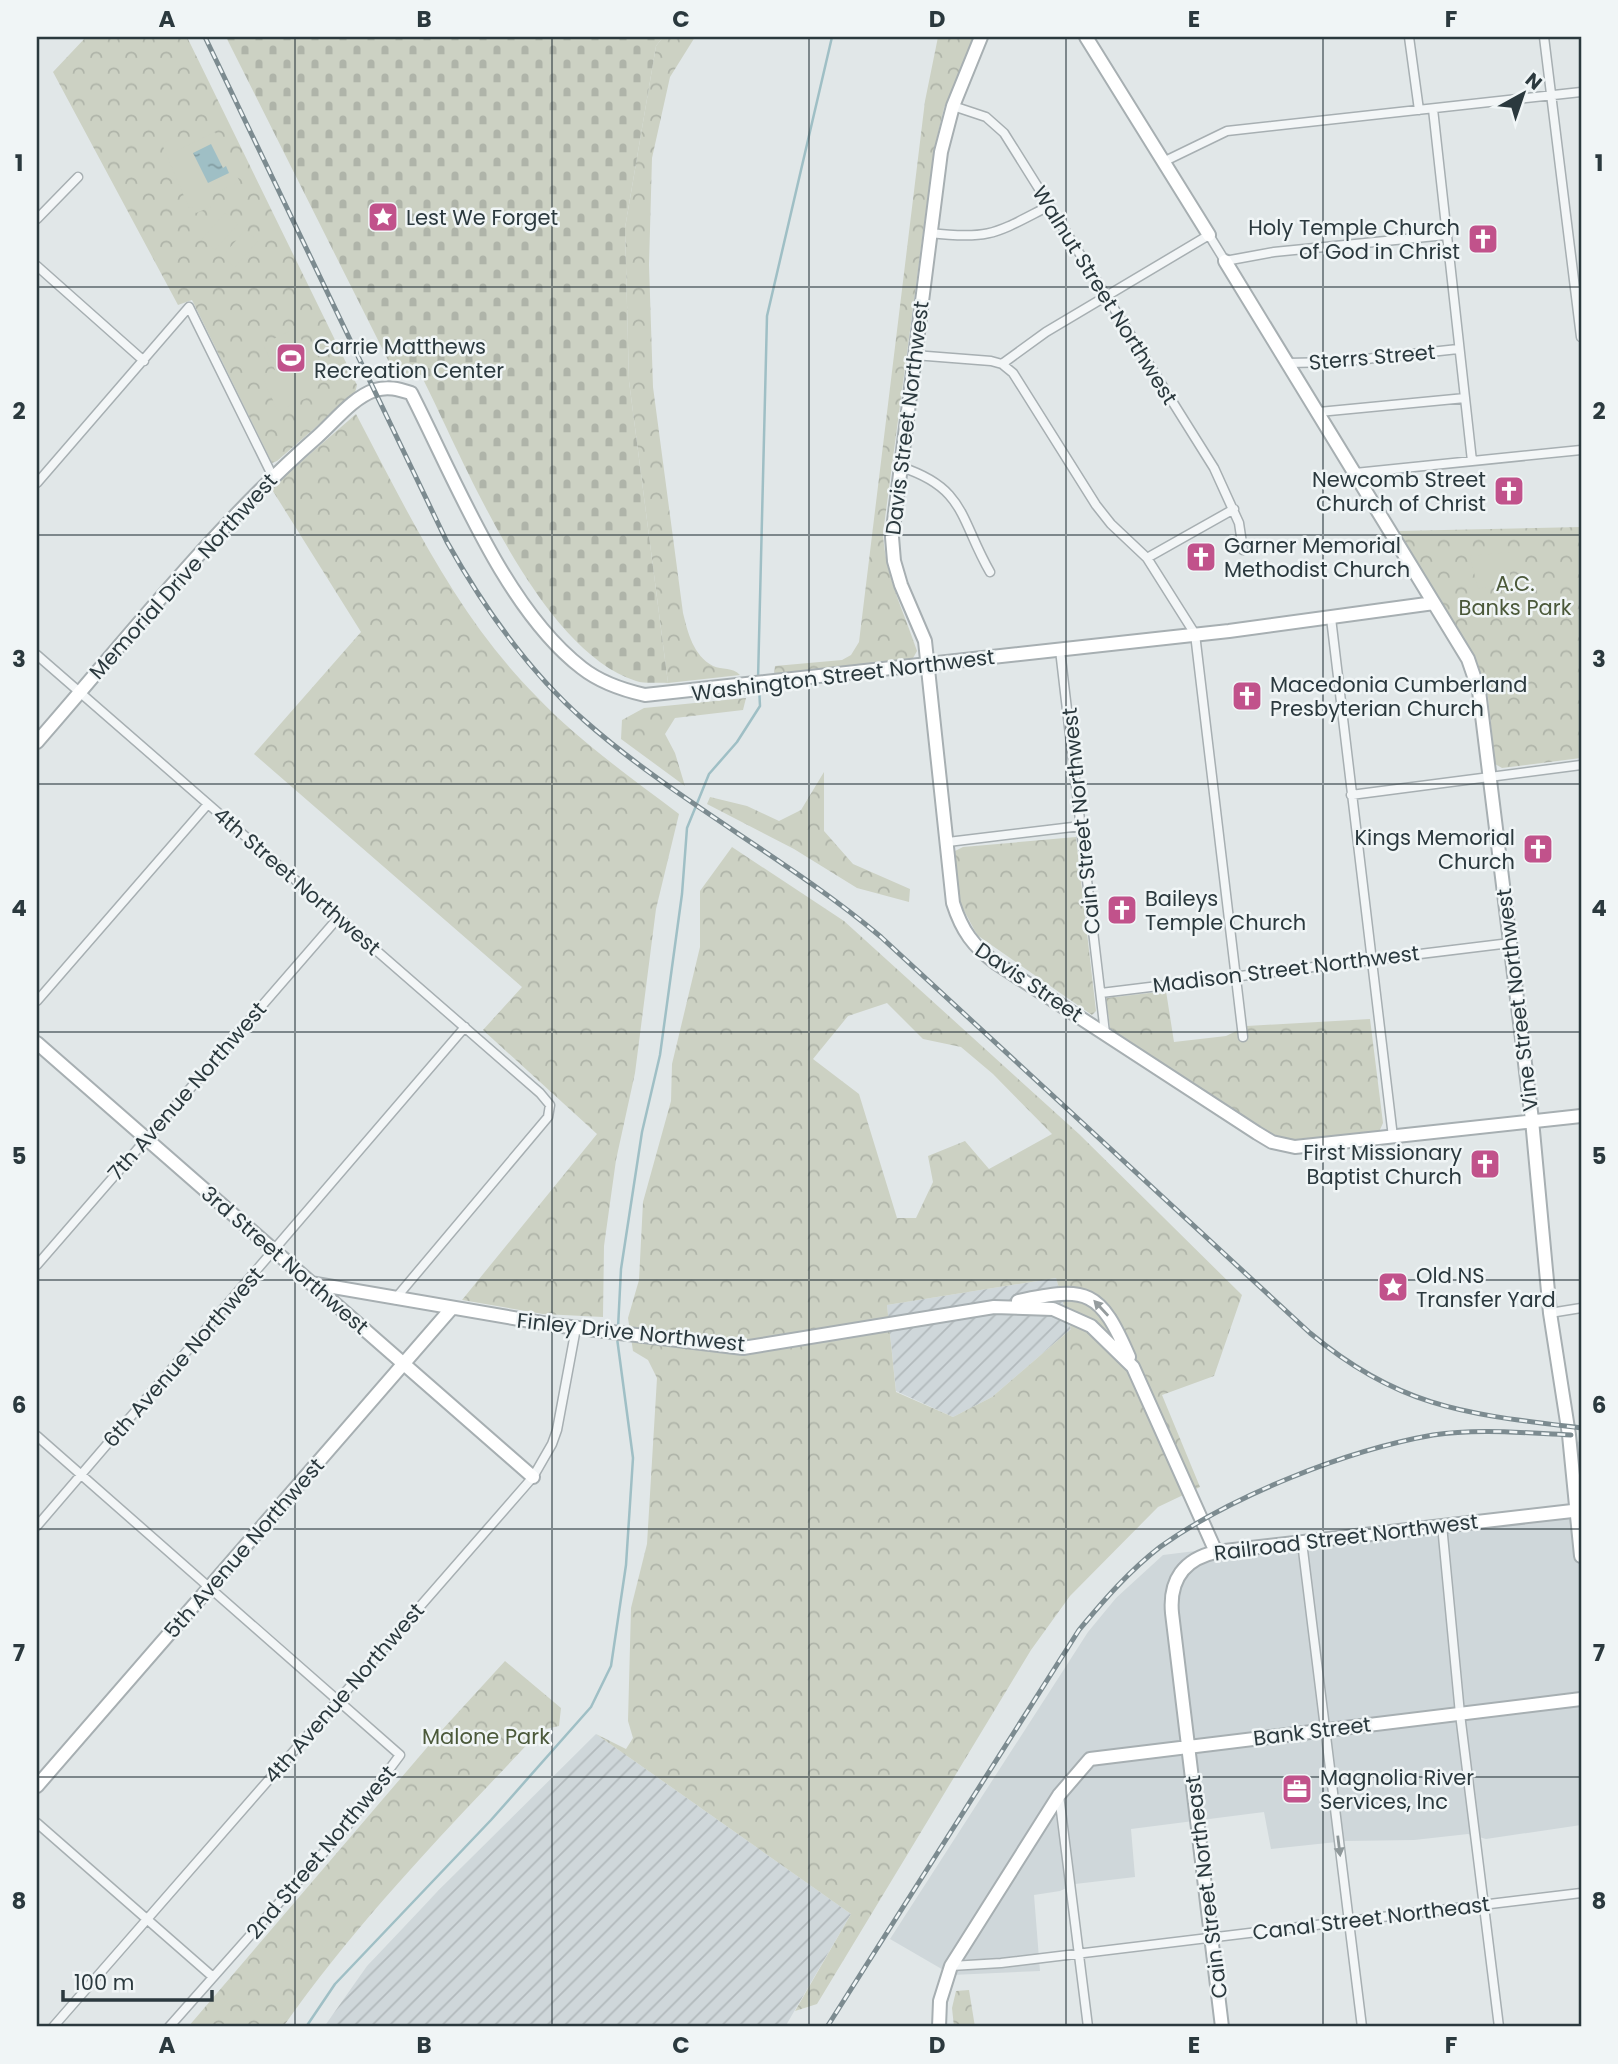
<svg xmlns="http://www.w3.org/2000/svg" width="1618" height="2064" viewBox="0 0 1618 2064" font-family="Poppins,sans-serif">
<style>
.built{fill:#cfd7da}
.industrial{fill:url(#industrial-furrows)}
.forest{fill:url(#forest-crowns);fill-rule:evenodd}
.cemetery{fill:url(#cemetery-stones)}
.pitch{fill:#ccd1c3}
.water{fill:url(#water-ripples)}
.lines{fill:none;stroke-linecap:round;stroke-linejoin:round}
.stream{stroke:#9fbfc5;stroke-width:2.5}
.street-casing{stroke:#a7afb2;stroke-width:11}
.secondary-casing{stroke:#a7afb2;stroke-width:16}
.street{stroke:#f3f6f7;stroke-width:8}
.secondary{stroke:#fff;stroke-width:12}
.rail-casing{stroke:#7c8b90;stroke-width:5}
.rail{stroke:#f0f5f6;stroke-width:2.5;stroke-dasharray:8;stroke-linecap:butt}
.oneway{fill:#959c9e}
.oneway2{fill:#8f989a}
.grid{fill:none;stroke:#2b393e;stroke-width:2;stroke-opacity:0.55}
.labels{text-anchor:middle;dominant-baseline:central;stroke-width:5;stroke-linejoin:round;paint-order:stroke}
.poi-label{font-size:21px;fill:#2b393e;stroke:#f0f5f6;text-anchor:start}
.street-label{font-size:21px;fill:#2b393e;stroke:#f0f5f6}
.park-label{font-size:21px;fill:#4b593a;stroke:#f0f5f6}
.neatline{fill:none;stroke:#2b393e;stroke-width:2.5}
.grid-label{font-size:23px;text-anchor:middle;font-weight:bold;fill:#2b393e}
</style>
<defs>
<pattern id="industrial-furrows" width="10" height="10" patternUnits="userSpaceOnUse" patternTransform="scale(1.75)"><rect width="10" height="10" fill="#cfd7da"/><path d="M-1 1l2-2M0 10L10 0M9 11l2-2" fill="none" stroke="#b2b9bc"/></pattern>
<pattern id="forest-crowns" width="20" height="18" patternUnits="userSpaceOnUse" patternTransform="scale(1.75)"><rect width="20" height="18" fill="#ccd1c3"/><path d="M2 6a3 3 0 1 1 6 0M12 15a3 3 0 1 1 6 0" fill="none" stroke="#afb4a9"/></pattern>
<pattern id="cemetery-stones" width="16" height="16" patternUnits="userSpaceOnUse" patternTransform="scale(1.75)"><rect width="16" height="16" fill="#ccd1c3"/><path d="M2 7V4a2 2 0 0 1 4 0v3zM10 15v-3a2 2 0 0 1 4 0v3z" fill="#afb4a9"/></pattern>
<pattern id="water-ripples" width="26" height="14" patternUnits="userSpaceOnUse" patternTransform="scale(1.75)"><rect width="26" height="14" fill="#9fbfc5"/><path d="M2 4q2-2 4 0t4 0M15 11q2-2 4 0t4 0" fill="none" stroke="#829ca1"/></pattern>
</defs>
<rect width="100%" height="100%" fill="#e1e7e8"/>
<path class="built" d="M 1564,1440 L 1581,1442 L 1581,1825 L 1486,1839 L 1468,1834 L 1414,1840 L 1346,1841 L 1271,1849 L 1264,1812 L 1131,1829 L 1135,1877 L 1075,1884 L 1060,1891 L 1034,1895 L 1040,1971 L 952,1975 L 890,1939 L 1088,1632 L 1116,1598 L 1163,1555 L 1570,1505 Z"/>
<path class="industrial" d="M 1056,1278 L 1071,1329 L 992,1397 L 953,1417 L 896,1391 L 887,1305 Z
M 596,1734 L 851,1914 L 785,2027 L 324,2027 L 367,1966 L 439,1890 Z"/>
<path class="forest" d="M 86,37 L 187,37 L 357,385 L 355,393 L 277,461 L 272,463 L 192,300 L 178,305 L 53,72 Z
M 663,37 L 695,37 L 670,77 L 652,158 L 649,265 L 653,387 L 683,613 C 688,633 693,655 713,666 C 722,670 733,667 740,675 L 668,683 L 629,381 L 625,228 L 656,46 Z
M 938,37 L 975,37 L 944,108 L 934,150 L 883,533 C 885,576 904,611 917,651 L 912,660 L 774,675 L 775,666 L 842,660 L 851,655 L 859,642 L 925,101 Z
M 356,414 C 407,511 458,618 536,696 C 579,741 630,777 679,814 L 656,909 L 635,1073 L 616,1160 L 604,1246 L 603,1317 L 543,1314 L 462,1300 L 597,1134 L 483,1030 L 522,987 L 254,754 L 361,632 L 271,488 Z
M 1581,527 L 1581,758 L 1502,768 L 1495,764 L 1488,697 L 1475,660 L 1397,531 Z
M 746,698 L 743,710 L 675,718 L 665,734 L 675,753 L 685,786 L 621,739 L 622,720 L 644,708 Z
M 824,772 L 824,831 L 853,864 L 910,889 L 909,902 L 857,888 L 794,849 L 707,804 L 710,797 L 747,806 L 779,821 L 801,810 Z
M 1076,837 L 1096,1011 L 1092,1015 L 977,935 L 960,903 L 955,851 L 963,847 Z
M 732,847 L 844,921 L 1079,1134 L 1242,1295 L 1214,1376 L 1162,1395 L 1200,1487 L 1158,1507 L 1070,1596 L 1031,1650 L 817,2004 L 795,2011 L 851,1914 L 596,1734 L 626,1749 L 633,1738 L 628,1721 L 631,1608 L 647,1544 L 657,1378 L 648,1360 L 633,1351 L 628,1318 L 639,1280 L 643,1202 L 671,1101 L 672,1064 L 700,947 L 700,891 ZM 887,1003 L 923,1039 L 961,1047 L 993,1074 L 1052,1134 L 989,1169 L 965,1141 L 928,1156 L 933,1182 L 916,1218 L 897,1218 L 859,1094 L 813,1059 L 848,1016 ZM 1056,1278 L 1071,1329 L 992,1397 L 953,1417 L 896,1392 L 887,1305 Z
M 1166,991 L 1174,1042 L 1226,1036 L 1247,1026 L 1370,1019 L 1383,1123 L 1379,1132 L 1298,1141 L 1272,1137 L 1110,1028 L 1106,998 Z
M 505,1661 L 561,1708 L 559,1726 L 541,1730 C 451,1825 358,1920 283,2027 L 188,2027 L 442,1730 Z
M 969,1990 L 975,2027 L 954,2027 L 952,2008 L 956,1991 Z"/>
<path class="cemetery" d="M 226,37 L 663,37 L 656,46 L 625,228 L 629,381 L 668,683 C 658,682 645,684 636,681 C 538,649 465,462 421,375 L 401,374 L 391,366 Z"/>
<path class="pitch" d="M 215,132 L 240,182 L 209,196 L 213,206 L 196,213 L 193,207 L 189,208 L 162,144 L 172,138 L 178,150 Z
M 225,213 L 238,224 L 215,250 L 202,239 Z
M 245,230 L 258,241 L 235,267 L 222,257 Z
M 296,328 L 304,345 L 308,343 L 320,371 L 305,379 L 313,395 L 278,411 L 262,377 L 275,370 L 263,344 Z
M 1510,552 L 1510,582 L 1478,589 L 1470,556 Z"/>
<path class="water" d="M 211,144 L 223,168 L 226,166 L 229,173 L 208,183 L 193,153 Z"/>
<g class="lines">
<path class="stream" d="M 758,680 L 767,316 L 832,37
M 618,1328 L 621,1269 L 642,1132 L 660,1055 L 682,894 L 687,828 L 709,774 L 737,742 L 760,706 L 759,686
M 306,2027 L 335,1984 L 491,1820 L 591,1707 L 611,1666 L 626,1565 L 633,1458 L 617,1338"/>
<g class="street-casing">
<path id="street" d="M 1409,37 L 1419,110
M 1544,37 L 1581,337
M 953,106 L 986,117 L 1004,133 L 1214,468 L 1239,523 L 1243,550
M 1433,109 L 1472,461
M 1163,162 L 1227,131 L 1581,92
M 37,219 L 78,177
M 930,233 C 991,240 996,233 1049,206
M 37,266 L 144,361
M 914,355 L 991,361 L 1002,364 L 1013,373 L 1096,505 L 1111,524 L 1147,558 L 1195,634 L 1243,1037
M 1287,363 L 1338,362 L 1458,349
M 1002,364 L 1046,332 L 1209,235 L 1225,261 L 1274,252 L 1446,235
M 1319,412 L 1465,398
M 901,467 C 966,488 960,520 990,572
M 1355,473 L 1581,450
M 37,483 L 189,307 L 272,475
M 1147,558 L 1234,509
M 1331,618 L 1393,1137
M 1060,650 L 1105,1033
M 37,655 L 540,1093 L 550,1105 L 548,1117 L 395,1299
M 1351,795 L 1581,765
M 948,842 L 1081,826
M 1101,993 L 1510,943
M 37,1001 L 208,804
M 37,1265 L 338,918
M 1550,1313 L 1581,1308
M 37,1436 L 400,1755 L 347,1826 L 169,2027
M 1442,1525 L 1460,1714 L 1499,2027
M 37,1526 L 465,1027
M 1302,1542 L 1362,2027
M 1059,1795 L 1088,2027
M 37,1823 L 213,1977
M 951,1966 L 1001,1963 L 1581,1893
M 53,2027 L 533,1477 L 552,1444 L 557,1430 L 576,1328"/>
</g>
<g class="secondary-casing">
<path id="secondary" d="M 981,37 L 953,106 L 941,152 L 892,537 L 894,561 L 901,585 L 925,641 L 953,903 C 962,931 973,946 996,963 L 1257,1133 L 1272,1142 L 1295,1147 L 1581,1116
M 1086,37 L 1209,235
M 1225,261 L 1468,659 L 1479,691 L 1532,1120 L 1550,1313 L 1569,1435 L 1581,1556
M 37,742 C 128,638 213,528 317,437 C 335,421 352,398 375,390 C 388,386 398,389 411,393 C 455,479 505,609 582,668 C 601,683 623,690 645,695 L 1229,631 L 1434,603
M 37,1043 L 533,1477
M 310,1283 L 554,1325 L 743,1348 L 994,1307 L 1053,1309 L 1091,1326 L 1133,1367 L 1216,1552
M 1018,1301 C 1088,1286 1100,1290 1129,1357
M 37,1786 L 451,1309
M 939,2027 L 940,2001 L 951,1966 L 1059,1795 L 1090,1759 L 1581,1699
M 1222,2027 L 1172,1613 C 1169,1580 1184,1559 1216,1552 L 1581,1510"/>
</g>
<use href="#street" class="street"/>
<use href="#secondary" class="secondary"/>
<g class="rail-casing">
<path id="rail" d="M 205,37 L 447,542 C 484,608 528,671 585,721 C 677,802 787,858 881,937 L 1310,1333 C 1401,1409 1468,1414 1581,1428
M 827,2027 L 1079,1630 C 1104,1600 1129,1571 1160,1547 C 1231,1496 1347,1450 1433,1435 C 1478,1428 1525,1433 1571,1435"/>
</g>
<use href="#rail" class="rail"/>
</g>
<defs><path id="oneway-solid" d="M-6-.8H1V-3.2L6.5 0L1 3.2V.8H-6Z" transform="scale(1.75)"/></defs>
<use class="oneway" href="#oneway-solid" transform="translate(1101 1308) rotate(-133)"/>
<use class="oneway2" href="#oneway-solid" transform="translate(1339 1846) rotate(83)"/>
<path class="grid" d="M 295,37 L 295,2027M 552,37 L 552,2027M 809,37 L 809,2027M 1066,37 L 1066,2027M 1323,37 L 1323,2027M 37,287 L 1581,287M 37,535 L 1581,535M 37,784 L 1581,784M 37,1032 L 1581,1032M 37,1280 L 1581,1280M 37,1529 L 1581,1529M 37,1777 L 1581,1777"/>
<defs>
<g id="sight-square" transform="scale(1.575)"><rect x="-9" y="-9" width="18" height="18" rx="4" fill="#c1528b" stroke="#f0f5f6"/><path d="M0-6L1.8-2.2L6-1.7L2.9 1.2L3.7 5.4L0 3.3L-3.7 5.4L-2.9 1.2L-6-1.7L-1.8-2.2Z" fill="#fff"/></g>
<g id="church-square" transform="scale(1.575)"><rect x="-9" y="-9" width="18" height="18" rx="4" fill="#c1528b" stroke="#f0f5f6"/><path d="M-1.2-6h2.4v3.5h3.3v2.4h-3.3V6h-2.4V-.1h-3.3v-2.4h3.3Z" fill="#fff"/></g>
<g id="stadium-square" transform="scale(1.575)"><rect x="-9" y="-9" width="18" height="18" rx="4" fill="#c1528b" stroke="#f0f5f6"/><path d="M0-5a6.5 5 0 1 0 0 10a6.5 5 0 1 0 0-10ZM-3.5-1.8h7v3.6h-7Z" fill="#fff"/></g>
<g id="office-square" transform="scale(1.575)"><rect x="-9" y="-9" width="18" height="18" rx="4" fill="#c1528b" stroke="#f0f5f6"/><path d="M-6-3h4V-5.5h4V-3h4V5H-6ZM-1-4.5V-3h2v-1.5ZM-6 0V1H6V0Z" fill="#fff"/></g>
</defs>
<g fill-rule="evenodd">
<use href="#sight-square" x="383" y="217"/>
<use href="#church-square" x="1483" y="239"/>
<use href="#stadium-square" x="291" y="358"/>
<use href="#church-square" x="1509" y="491"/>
<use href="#church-square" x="1201" y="557"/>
<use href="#church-square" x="1247" y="696"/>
<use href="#church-square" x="1538" y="849"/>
<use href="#church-square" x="1122" y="910"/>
<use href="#church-square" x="1485" y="1164"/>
<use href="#sight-square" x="1393" y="1287"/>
<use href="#office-square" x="1297" y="1789"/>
</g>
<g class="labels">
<g class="poi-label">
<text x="406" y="217">Lest We Forget</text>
<text x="1460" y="227" text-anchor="end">Holy Temple Church<tspan x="1460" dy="24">of God in Christ</tspan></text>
<text x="314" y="346">Carrie Matthews<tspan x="314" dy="24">Recreation Center</tspan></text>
<text x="1486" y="479" text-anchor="end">Newcomb Street<tspan x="1486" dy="24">Church of Christ</tspan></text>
<text x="1224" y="545">Garner Memorial<tspan x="1224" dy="24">Methodist Church</tspan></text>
<text x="1270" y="684">Macedonia Cumberland<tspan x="1270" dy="24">Presbyterian Church</tspan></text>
<text x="1515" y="837" text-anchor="end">Kings Memorial<tspan x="1515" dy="24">Church</tspan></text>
<text x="1145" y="898">Baileys<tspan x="1145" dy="24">Temple Church</tspan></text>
<text x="1462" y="1152" text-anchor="end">First Missionary<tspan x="1462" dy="24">Baptist Church</tspan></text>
<text x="1416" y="1275">Old NS<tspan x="1416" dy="24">Transfer Yard</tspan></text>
<text x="1320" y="1777">Magnolia River<tspan x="1320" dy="24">Services, Inc</tspan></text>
</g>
<g class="street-label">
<text transform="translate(1105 295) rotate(58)">Walnut Street Northwest</text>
<text transform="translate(1372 357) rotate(-5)">Sterrs Street</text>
<text transform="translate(907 418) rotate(-83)">Davis Street Northwest</text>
<text transform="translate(183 576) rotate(-48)">Memorial Drive Northwest</text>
<text transform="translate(843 675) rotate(-7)">Washington Street Northwest</text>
<text transform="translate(1081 821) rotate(-96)">Cain Street Northwest</text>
<text transform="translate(297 881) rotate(41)">4th Street Northwest</text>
<text transform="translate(1286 969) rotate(-7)">Madison Street Northwest</text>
<text transform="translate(1029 982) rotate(34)">Davis Street</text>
<text transform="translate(1517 1000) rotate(-97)">Vine Street Northwest</text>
<text transform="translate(187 1091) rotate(-49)">7th Avenue Northwest</text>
<text transform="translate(285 1260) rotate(41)">3rd Street Northwest</text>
<text transform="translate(631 1332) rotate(6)">Finley Drive Northwest</text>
<text transform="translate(183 1357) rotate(-49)">6th Avenue Northwest</text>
<text transform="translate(1346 1537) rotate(-7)">Railroad Street Northwest</text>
<text transform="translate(244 1548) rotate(-49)">5th Avenue Northwest</text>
<text transform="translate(344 1693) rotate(-49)">4th Avenue Northwest</text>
<text transform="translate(1312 1731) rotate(-7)">Bank Street</text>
<text transform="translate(321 1852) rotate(-50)">2nd Street Northwest</text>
<text transform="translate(1206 1887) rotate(-97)">Cain Street Northeast</text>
<text transform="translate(1371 1918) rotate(-7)">Canal Street Northeast</text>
</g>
<g class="park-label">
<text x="1515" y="583">A.C.<tspan x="1515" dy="24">Banks Park</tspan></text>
<text x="486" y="1736">Malone Park</text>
</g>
</g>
<rect width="1618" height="2064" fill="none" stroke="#f0f5f6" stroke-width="77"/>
<g transform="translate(1523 94) rotate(40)" stroke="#f0f5f6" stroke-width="5" paint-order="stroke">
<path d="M0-5L12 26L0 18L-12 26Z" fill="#2b393e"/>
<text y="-10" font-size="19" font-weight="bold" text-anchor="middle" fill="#2b393e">N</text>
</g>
<path d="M63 1990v10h149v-10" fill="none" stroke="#2b393e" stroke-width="3.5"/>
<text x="74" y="1990" font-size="21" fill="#2b393e" stroke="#f0f5f6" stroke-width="5" paint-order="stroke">100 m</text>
<rect x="38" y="38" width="1542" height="1987" class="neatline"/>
<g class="grid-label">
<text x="167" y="27">A</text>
<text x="424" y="27">B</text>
<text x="681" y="27">C</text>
<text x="937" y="27">D</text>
<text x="1194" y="27">E</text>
<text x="1451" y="27">F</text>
<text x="19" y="171">1</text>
<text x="1599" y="171">1</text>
<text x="19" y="419">2</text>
<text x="1599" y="419">2</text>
<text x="19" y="667">3</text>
<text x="1599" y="667">3</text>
<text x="19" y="916">4</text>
<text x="1599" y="916">4</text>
<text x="19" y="1164">5</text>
<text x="1599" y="1164">5</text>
<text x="19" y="1413">6</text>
<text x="1599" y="1413">6</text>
<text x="19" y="1661">7</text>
<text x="1599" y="1661">7</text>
<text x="19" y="1909">8</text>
<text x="1599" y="1909">8</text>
<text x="167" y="2053">A</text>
<text x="424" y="2053">B</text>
<text x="681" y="2053">C</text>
<text x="937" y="2053">D</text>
<text x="1194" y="2053">E</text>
<text x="1451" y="2053">F</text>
</g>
</svg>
